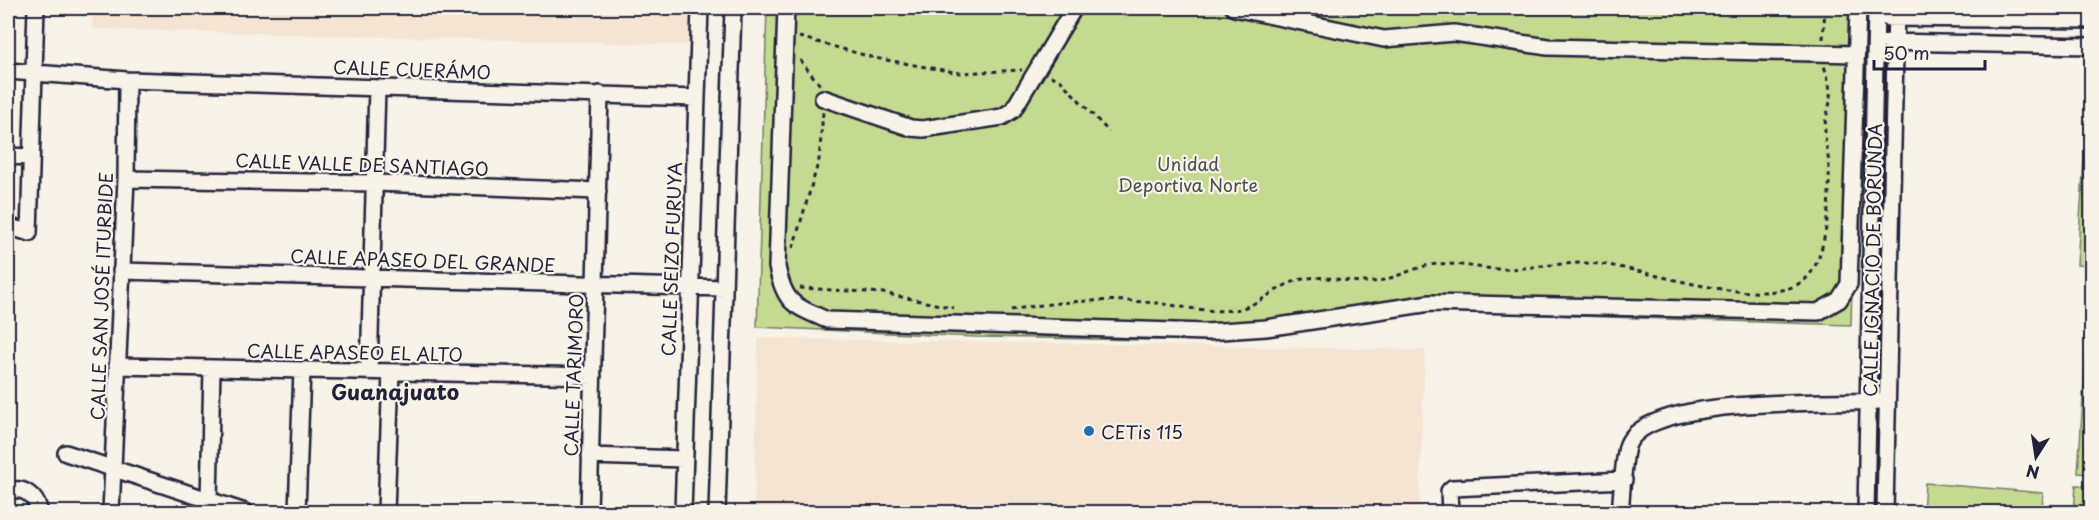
<svg xmlns="http://www.w3.org/2000/svg" width="2099" height="520" viewBox="0 0 2099 520" font-family="'Playpen Sans',sans-serif">
<style>
.built{fill:#f6e4d3}
.green{fill:#c4da90;stroke:#737e66;stroke-width:1.5}
.lines{fill:none;stroke-linecap:round;stroke-linejoin:round}
.minor-casing{stroke:#22223b;stroke-width:20}
.path{stroke:#22223b;stroke-width:3;stroke-dasharray:4.5 4.5;stroke-linecap:butt}
.minor{stroke:#f7f3e8;stroke-width:15}
.poi-dot{fill:#1f6fb2;stroke:#f7f3e8;stroke-width:2}
.labels{text-anchor:middle;dominant-baseline:central;stroke-width:4.5;stroke-linejoin:round;paint-order:stroke}
.street-label{font-size:18px;fill:#22223b;stroke:#f7f3e8}
.park-label{font-size:18px;fill:#4a5050;stroke:#f7f3e8}
.poi-label{font-size:18px;fill:#22223b;stroke:#f7f3e8;text-anchor:start}
.quarter-label{font-size:21px;font-weight:bold;fill:#22223b;stroke:#f7f3e8}
</style>
<rect width="100%" height="100%" fill="#f7f3e8"/>
<filter id="ink" filterUnits="userSpaceOnUse"><feTurbulence type="fractalNoise" baseFrequency=".0167" numOctaves="2"/><feDisplacementMap in="SourceGraphic" scale="12" xChannelSelector="R" yChannelSelector="G"/><feConvolveMatrix kernelMatrix="1 2 1 2 8 2 1 2 1" color-interpolation-filters="sRGB"/></filter>
<g filter="url(#ink)">
<path class="built" d="M 93,8 L 696,8 L 695,45 L 92,29 Z
M 758,338 L 1425,350 L 1419,512 L 754,512 Z"/>
<path class="green" d="M 767,8 L 1859,8 L 1851,325 L 1423,311 L 1335,321 L 1249,338 L 1146,340 L 976,337 L 757,327 Z
M 2090,68 L 2092,68 L 2091,266 L 2077,265 Z
M 2091,277 L 2092,277 L 2091,474 L 2078,473 Z
M 1925,483 L 2043,493 L 2042,512 L 1923,512 Z
M 2076,485 L 2091,486 L 2091,512 L 2074,512 Z"/>
<g class="lines">
<g class="minor-casing">
<path id="minor" d="M 786,8 L 777,267 C 785,304 793,305 827,320 L 1206,332 L 1266,328 L 1430,303 L 1818,312 L 1839,300 L 1849,284 L 1858,8
M 1234,8 L 1384,39 L 1454,33 L 1548,47 L 1856,54
M 1888,18 L 2092,20
M 1888,42 L 2092,46
M 8,71 L 127,80 L 696,98
M 823,98 L 911,128 L 923,129 L 1002,117 L 1013,110 L 1074,8
M 8,156 L 31,157
M 126,179 L 375,183 L 598,191
M 8,226 L 29,233 L 36,8
M 121,271 L 724,288
M 117,366 L 593,376
M 369,371 L 377,88
M 66,453 L 245,512
M 590,456 L 683,459
M 8,492 C 23,485 36,496 40,512
M 209,501 L 212,368
M 111,512 L 126,179 L 127,80
M 297,512 L 302,370
M 386,512 L 391,372
M 589,512 L 600,94
M 683,512 L 700,8
M 717,512 L 733,8
M 1450,512 L 1449,491 L 1452,488 L 1624,480
M 1620,512 C 1622,497 1623,456 1628,444 C 1650,395 1830,404 1879,401
M 1866,512 L 1876,8
M 1885,512 L 1896,8"/>
</g>
<path class="path" d="M 799,37 L 875,58 L 960,73 L 1022,70
M 1823,39 L 1825,8
M 800,60 L 820,85
M 1051,76 L 1061,81 L 1109,132
M 793,248 L 819,160 L 823,112
M 800,288 L 883,293 L 954,308
M 1011,310 C 1057,301 1109,298 1156,303 C 1181,306 1207,313 1233,310 C 1260,307 1277,284 1303,279 C 1325,274 1347,283 1370,282 C 1391,281 1409,269 1430,265 C 1451,261 1475,268 1497,269 C 1531,270 1565,260 1600,264 C 1648,269 1761,312 1803,281 C 1828,263 1830,197 1829,168 C 1829,156 1825,144 1825,132 C 1824,122 1828,112 1830,102 C 1831,89 1828,78 1824,66"/>
<use href="#minor" class="minor"/>
</g>
</g>
<circle class="poi-dot" cx="1089" cy="431" r="6"/>
<g class="labels">
<g class="street-label">
<text transform="translate(412 69) rotate(2)">CALLE CUERÁMO</text>
<text transform="translate(362 164) rotate(2)">CALLE VALLE DE SANTIAGO</text>
<text transform="translate(671 259) rotate(-88)">CALLE SEIZO FURUYA</text>
<text transform="translate(423 260) rotate(2)">CALLE APASEO DEL GRANDE</text>
<text transform="translate(1872 260) rotate(-89)">CALLE IGNACIO DE BORUNDA</text>
<text transform="translate(101 296) rotate(-88)">CALLE SAN JOSÉ ITURBIDE</text>
<text transform="translate(355 352) rotate(1)">CALLE APASEO EL ALTO</text>
<text transform="translate(573 375) rotate(-88)">CALLE TARIMORO</text>
</g>
<g class="park-label">
<text x="1188" y="163">Unidad<tspan x="1188" dy="21">Deportiva Norte</tspan></text>
</g>
<g class="poi-label">
<text x="1101" y="431">CETis 115</text>
</g>
<g class="quarter-label">
<text x="395" y="391">Guanajuato</text>
</g>
</g>
<rect width="2099" height="520" fill="none" stroke="#f7f3e8" stroke-width="30"/>
<rect x="15" y="15" width="2069" height="490" fill="none" stroke="#22223b" stroke-width="2" filter="url(#ink)"/>
<g transform="translate(2036 457) rotate(192)" stroke="#f7f3e8" stroke-width="4.5" paint-order="stroke">
<path d="M0-4.5L10 22L0 15L-10 22Z" fill="#22223b"/>
<text y="-9" font-size="16" font-weight="bold" text-anchor="middle" fill="#22223b">N</text>
</g>
<path d="M1874 60v9h111v-9" fill="none" stroke="#22223b" stroke-width="3"/>
<text x="1883" y="60" font-size="18" fill="#22223b" stroke="#f7f3e8" stroke-width="4.5" paint-order="stroke">50 m</text>
</svg>
